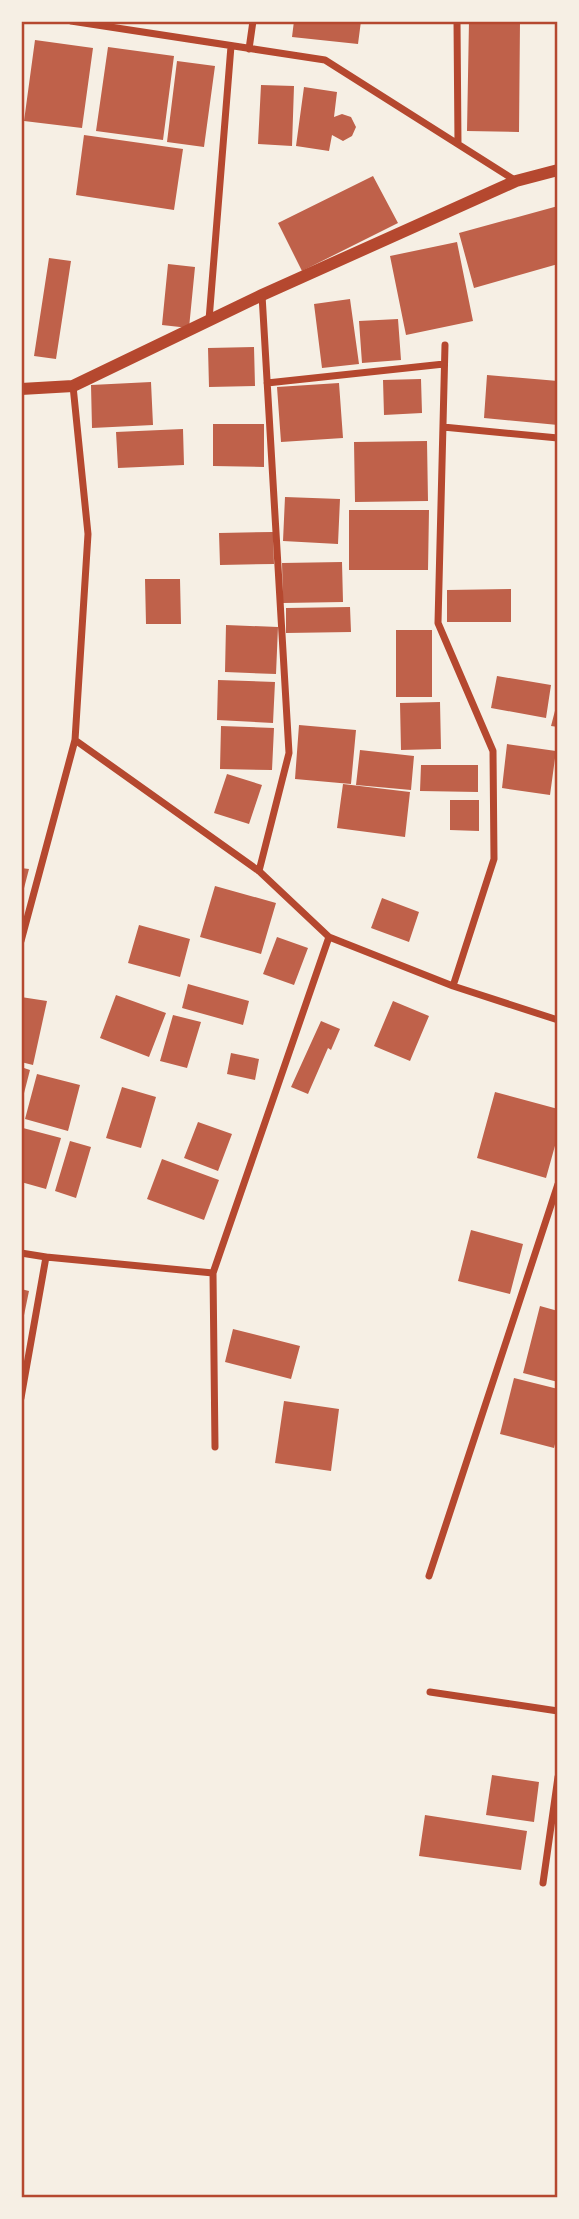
<svg xmlns="http://www.w3.org/2000/svg" width="579" height="2219" viewBox="0 0 579 2219" font-family="'Space Grotesk',sans-serif">
<style>
.building{fill:#bf614a}
.lines{fill:none;stroke-linecap:round;stroke-linejoin:round}
.minor{stroke:#b5482f;stroke-width:7}
.tertiary{stroke:#b5482f;stroke-width:12}
.neatline{fill:none;stroke:#b5482f;stroke-width:2.5}
</style>
<rect width="100%" height="100%" fill="#f6efe4"/>
<path class="building" d="M 294,21 L 361,21 L 358,44 L 292,37 Z
M 469,21 L 520,21 L 519,132 L 467,131 Z
M 35,40 L 93,48 L 82,128 L 24,121 Z
M 108,47 L 174,56 L 163,140 L 96,131 Z
M 177,61 L 215,66 L 204,147 L 167,142 Z
M 261,85 L 294,86 L 292,146 L 258,144 Z
M 304,87 L 337,92 L 334,117 L 342,114 L 351,117 L 356,127 L 352,136 L 343,141 L 332,135 L 329,151 L 296,146 Z
M 84,135 L 183,149 L 174,210 L 76,195 Z
M 373,176 L 398,223 L 302,271 L 278,223 Z
M 558,206 L 558,264 L 474,288 L 459,233 Z
M 457,242 L 473,321 L 406,335 L 390,256 Z
M 49,258 L 71,261 L 56,359 L 34,356 Z
M 168,264 L 195,267 L 189,328 L 162,325 Z
M 350,299 L 359,364 L 322,368 L 314,304 Z
M 398,319 L 401,360 L 362,363 L 359,321 Z
M 254,347 L 255,386 L 209,387 L 208,348 Z
M 487,375 L 558,381 L 558,425 L 484,418 Z
M 421,379 L 422,413 L 384,415 L 383,380 Z
M 151,382 L 153,425 L 92,428 L 91,385 Z
M 339,383 L 343,438 L 281,442 L 277,387 Z
M 213,424 L 264,424 L 264,467 L 213,466 Z
M 183,429 L 184,465 L 118,468 L 116,432 Z
M 427,441 L 428,501 L 355,502 L 354,442 Z
M 285,497 L 340,499 L 338,544 L 283,541 Z
M 349,510 L 429,510 L 428,570 L 349,570 Z
M 273,532 L 274,564 L 220,565 L 219,533 Z
M 342,562 L 343,602 L 283,603 L 282,563 Z
M 145,579 L 180,579 L 181,624 L 146,624 Z
M 511,589 L 511,622 L 447,622 L 447,590 Z
M 350,607 L 351,632 L 286,633 L 286,608 Z
M 226,625 L 278,627 L 276,674 L 225,672 Z
M 396,630 L 432,630 L 432,697 L 396,697 Z
M 497,676 L 551,685 L 546,718 L 491,708 Z
M 218,680 L 275,682 L 273,723 L 217,720 Z
M 440,702 L 441,749 L 401,750 L 400,703 Z
M 557,703 L 558,703 L 558,727 L 551,726 Z
M 299,725 L 356,730 L 351,784 L 295,779 Z
M 221,726 L 274,728 L 272,770 L 220,769 Z
M 507,744 L 556,751 L 550,795 L 502,788 Z
M 360,750 L 414,756 L 411,790 L 356,785 Z
M 421,765 L 478,765 L 478,792 L 420,791 Z
M 227,774 L 262,785 L 249,824 L 214,813 Z
M 343,784 L 410,792 L 405,837 L 337,828 Z
M 450,800 L 479,800 L 479,831 L 450,830 Z
M 21,868 L 29,869 L 22,896 L 21,896 Z
M 215,886 L 276,903 L 261,954 L 200,937 Z
M 382,898 L 419,912 L 409,942 L 371,928 Z
M 139,925 L 190,939 L 180,977 L 128,963 Z
M 277,937 L 308,948 L 294,985 L 263,974 Z
M 188,984 L 249,1001 L 243,1025 L 182,1008 Z
M 116,995 L 166,1013 L 149,1057 L 100,1038 Z
M 21,997 L 47,1001 L 33,1065 L 21,1062 Z
M 393,1001 L 429,1016 L 410,1061 L 374,1046 Z
M 173,1015 L 201,1022 L 187,1068 L 160,1061 Z
M 321,1021 L 340,1029 L 331,1050 L 328,1048 L 308,1094 L 291,1087 Z
M 231,1053 L 259,1059 L 255,1080 L 227,1074 Z
M 21,1067 L 30,1070 L 22,1101 L 21,1101 Z
M 37,1074 L 80,1085 L 68,1131 L 25,1119 Z
M 122,1087 L 156,1097 L 141,1148 L 106,1138 Z
M 495,1092 L 558,1109 L 558,1135 L 546,1178 L 477,1158 Z
M 198,1122 L 232,1134 L 218,1171 L 184,1158 Z
M 23,1128 L 61,1138 L 46,1189 L 21,1182 Z
M 70,1141 L 91,1147 L 76,1198 L 55,1191 Z
M 162,1159 L 219,1180 L 204,1220 L 147,1199 Z
M 471,1230 L 523,1244 L 510,1294 L 458,1281 Z
M 21,1289 L 29,1291 L 22,1325 L 21,1325 Z
M 540,1306 L 558,1311 L 558,1382 L 523,1373 Z
M 233,1329 L 300,1346 L 291,1379 L 225,1362 Z
M 514,1378 L 558,1389 L 558,1432 L 554,1448 L 500,1434 Z
M 284,1401 L 339,1409 L 331,1471 L 275,1463 Z
M 492,1775 L 539,1782 L 534,1822 L 486,1815 Z
M 425,1815 L 527,1831 L 521,1870 L 419,1856 Z"/>
<g class="lines">
<path class="minor" d="M 71,21 L 325,60 L 516,181
M 457,21 L 458,144
M 249,49 L 253,21
M 209,320 L 231,46
M 445,345 L 438,623 L 493,751 L 494,859 L 453,986
M 267,383 L 444,364
M 443,427 L 558,438
M 75,740 L 259,871 L 329,937 L 453,986 L 558,1020
M 259,871 L 289,753 L 262,295
M 21,941 L 75,740 L 88,534 L 73,386
M 21,1253 L 46,1257
M 213,1273 L 215,1447
M 21,1398 L 46,1257 L 213,1273 L 329,937
M 429,1576 L 558,1184
M 430,1692 L 558,1711
M 543,1883 L 558,1777"/>
<path class="tertiary" d="M 21,389 L 73,386 L 262,295 L 516,181 L 558,170"/>
</g>
<rect width="579" height="2219" fill="none" stroke="#f6efe4" stroke-width="46"/>
<rect x="23" y="23" width="533" height="2173" class="neatline"/>
</svg>
